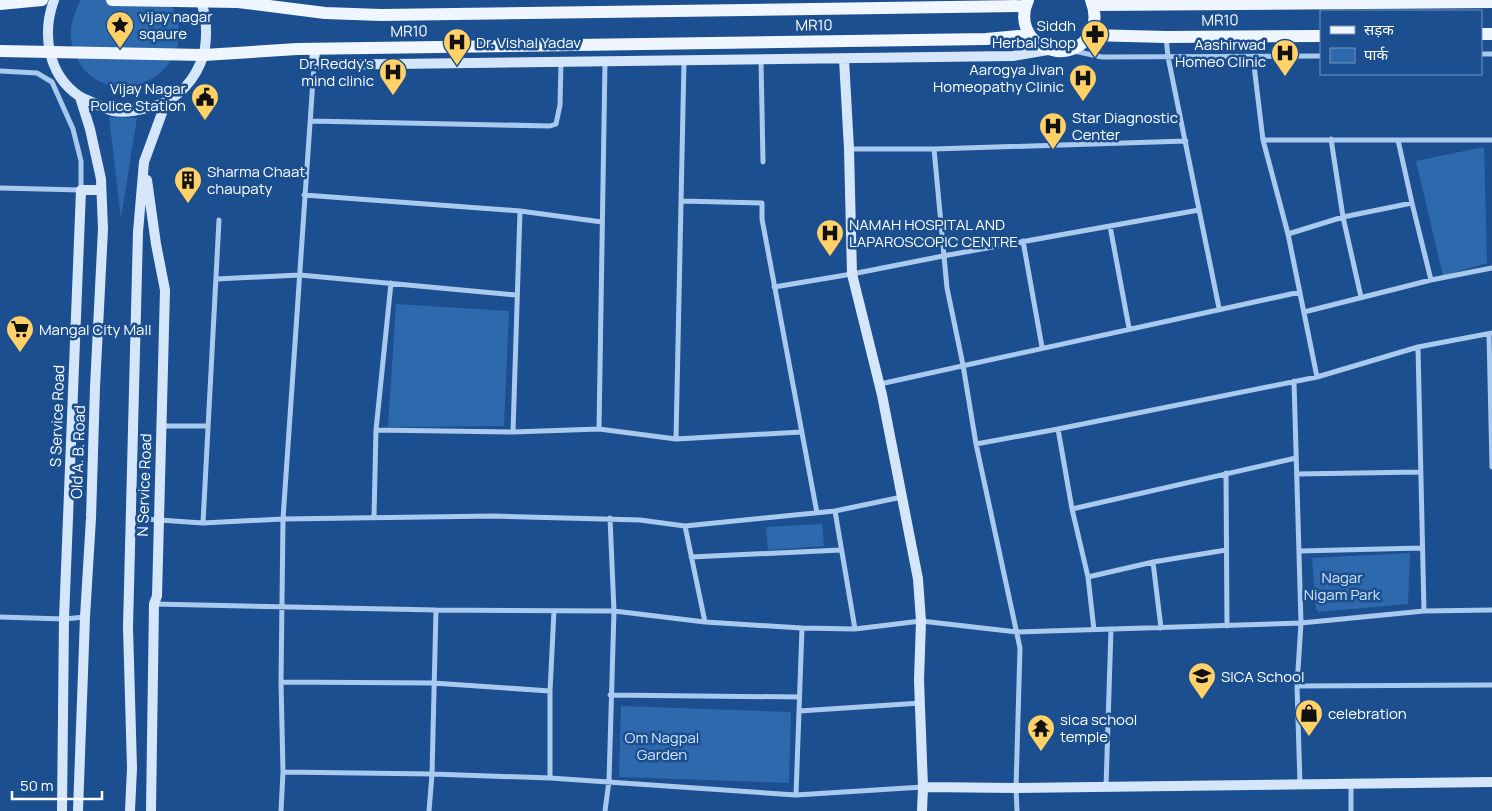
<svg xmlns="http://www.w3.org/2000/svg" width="1492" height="811" viewBox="0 0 1492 811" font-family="Manrope,'Noto Sans Devanagari',sans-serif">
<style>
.green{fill:#2e69ad}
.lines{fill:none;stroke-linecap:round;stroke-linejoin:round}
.street{stroke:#a9c9ee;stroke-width:5}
.secondary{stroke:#d6e6fa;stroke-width:10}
.primary{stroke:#f0f6ff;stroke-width:12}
.labels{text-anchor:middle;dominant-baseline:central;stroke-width:5;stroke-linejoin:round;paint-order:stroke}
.poi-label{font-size:15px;fill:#fff;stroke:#1b4f8f;text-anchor:start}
.street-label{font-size:15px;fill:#fff;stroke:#1b4f8f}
.park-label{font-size:15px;fill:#cfe3fa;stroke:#1b4f8f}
</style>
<rect width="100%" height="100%" fill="#1b4f8f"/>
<path class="green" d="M 81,0 L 168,0 C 171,5 175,11 177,17 C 194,82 101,116 75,54 C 67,35 71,18 81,0 Z
M 109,117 L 137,118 L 121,218 Z
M 1484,147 L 1487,263 L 1443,276 L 1416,161 Z
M 396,304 L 509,311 L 504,426 L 388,427 Z
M 822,524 L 824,546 L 768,550 L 766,527 Z
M 1410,553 L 1408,604 L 1318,612 L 1318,610 L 1316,610 L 1312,558 Z
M 621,706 L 791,712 L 789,783 L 619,777 Z"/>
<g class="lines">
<path class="street" d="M 1166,37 L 1168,57 L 1219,308
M 1074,51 L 1102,57 L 1321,56
M 1481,54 L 1492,54
M 1253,57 L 1263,140 L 1288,234 L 1317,377
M 761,60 L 763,162
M 0,71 L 37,73 L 52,82 L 73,129 L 81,161 L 81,190 L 0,188
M 310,121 L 550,126 L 556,124 L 560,105 L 561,62
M 1331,139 L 1343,217 L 1361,297
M 1263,140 L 1492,140
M 1398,140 L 1412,203 L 1431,280
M 849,149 L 934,149 L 1186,141
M 934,149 L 947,288 L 963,365 L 976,444 L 1020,648 L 1016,788 L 1017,811
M 304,195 L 520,211 L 602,222
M 681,201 L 762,203 L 762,219 L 817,513
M 1110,226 L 1129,328
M 1288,234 L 1343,217 L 1412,203
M 1023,241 L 1042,347
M 217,279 L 300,275 L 516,295
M 774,287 L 852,274 L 943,256 L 1199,210
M 1304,312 L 1431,280 L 1492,268
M 1489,334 L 1492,467
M 1418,347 L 1424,611
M 1294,381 L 1301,623 L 1297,686 L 1300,784
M 880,384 L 1300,292
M 161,426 L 208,426
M 599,429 L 605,62
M 1058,429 L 1072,509 L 1088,577 L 1094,630
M 376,430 L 513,432 L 599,429 L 676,439 L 801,432
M 513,432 L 520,211
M 676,439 L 684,61
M 976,444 L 1058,429 L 1317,377 L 1418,347 L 1492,333
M 1226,473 L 1227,626
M 1297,474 L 1420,472
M 1072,509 L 1296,458
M 835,511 L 855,629
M 374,517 L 376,430 L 391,283
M 130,518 L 203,523 L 283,519 L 494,516 L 640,520 L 685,526 L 835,511 L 902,497
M 203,523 L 219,220
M 685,526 L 705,622
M 1299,551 L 1422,548
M 691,557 L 841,550
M 1153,562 L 1161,628
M 1088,577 L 1153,562 L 1226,550
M 154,604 L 436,610 L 614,611 L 705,622 L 802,628 L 855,629 L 921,621 L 1017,632 L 1301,623 L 1424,611 L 1492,610
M 0,617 L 64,619 L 85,617
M 281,682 L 433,683 L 550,691
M 1297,686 L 1492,685
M 610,695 L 799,697
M 799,711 L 921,703
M 283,772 L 432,774 L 550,778 L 796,795 L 923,787
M 550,778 L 550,691 L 554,611
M 1351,784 L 1351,811
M 1106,787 L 1111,629
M 796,795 L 802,628
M 281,811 L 283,772 L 281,682 L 283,519 L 314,65
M 429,811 L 432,774 L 436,610
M 605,811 L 609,781 L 614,611 L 610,518"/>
<path class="secondary" d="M 54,0 C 42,33 47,74 79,96 C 84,99 90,101 96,104 C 101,106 108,110 113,111 C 125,113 136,111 147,108 C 153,106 160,105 165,102 C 185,93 201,70 205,48 C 207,32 207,15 200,0
M 315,49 L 314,65 L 1013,56 L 1048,50
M 844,59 L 849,149 L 852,274 L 882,395 L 918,579 L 921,621 L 919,680 L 923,787 L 922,811
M 147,180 L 156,244 L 165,290 L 157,596 L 154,604 L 151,811
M 923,787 L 1016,788 L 1492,782
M 62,811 L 64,619 L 81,190 L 101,190
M 78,811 L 85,617 L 91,518 L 95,387 L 103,229 L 101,179 L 90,129 L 80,97
M 130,811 L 132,768 L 128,627 L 138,232 L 144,162 L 166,102"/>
<path class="primary" d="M 112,0 L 238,2 L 325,13 L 381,15 L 1026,6
M 1028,0 C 1008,44 1072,73 1092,30 C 1096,20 1095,10 1091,0
M 0,4 L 42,0
M 1093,5 L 1492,2
M 1481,34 L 1492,34
M 1089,35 L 1166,37 L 1321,36
M 0,51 L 204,55 L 297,49 L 986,39 L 1029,35"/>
</g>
<defs>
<g id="sight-pin" transform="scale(1.4375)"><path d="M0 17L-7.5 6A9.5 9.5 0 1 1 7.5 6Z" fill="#ffd166" stroke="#1b4f8f"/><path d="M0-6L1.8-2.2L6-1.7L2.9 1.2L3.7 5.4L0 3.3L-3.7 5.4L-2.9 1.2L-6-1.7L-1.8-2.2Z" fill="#111"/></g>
<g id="pharmacy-pin" transform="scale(1.4375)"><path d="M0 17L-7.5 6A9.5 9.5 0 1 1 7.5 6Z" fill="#ffd166" stroke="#1b4f8f"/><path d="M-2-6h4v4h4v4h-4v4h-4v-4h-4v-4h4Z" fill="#111"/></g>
<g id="hospital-pin" transform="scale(1.4375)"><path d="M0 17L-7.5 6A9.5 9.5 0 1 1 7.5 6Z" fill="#ffd166" stroke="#1b4f8f"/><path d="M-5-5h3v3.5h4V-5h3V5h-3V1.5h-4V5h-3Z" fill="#111"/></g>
<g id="civic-pin" transform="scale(1.4375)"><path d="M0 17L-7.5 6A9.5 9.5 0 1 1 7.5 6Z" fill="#ffd166" stroke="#1b4f8f"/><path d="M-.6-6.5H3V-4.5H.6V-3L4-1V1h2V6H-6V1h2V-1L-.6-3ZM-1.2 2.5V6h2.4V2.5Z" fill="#111"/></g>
<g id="building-pin" transform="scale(1.4375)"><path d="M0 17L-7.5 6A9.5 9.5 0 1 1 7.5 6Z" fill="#ffd166" stroke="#1b4f8f"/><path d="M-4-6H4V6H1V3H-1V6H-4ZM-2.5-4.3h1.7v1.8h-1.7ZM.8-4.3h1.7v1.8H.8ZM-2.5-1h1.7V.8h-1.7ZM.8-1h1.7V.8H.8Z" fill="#111"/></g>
<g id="supermarket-pin" transform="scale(1.4375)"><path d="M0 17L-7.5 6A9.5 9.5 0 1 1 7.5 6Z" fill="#ffd166" stroke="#1b4f8f"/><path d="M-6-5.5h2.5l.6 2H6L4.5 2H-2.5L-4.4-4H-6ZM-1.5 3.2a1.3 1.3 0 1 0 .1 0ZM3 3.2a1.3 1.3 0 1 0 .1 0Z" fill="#111"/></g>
<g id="school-pin" transform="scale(1.4375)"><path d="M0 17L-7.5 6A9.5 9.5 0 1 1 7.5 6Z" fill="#ffd166" stroke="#1b4f8f"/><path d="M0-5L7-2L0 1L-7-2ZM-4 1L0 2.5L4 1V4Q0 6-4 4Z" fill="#111"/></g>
<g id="shop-pin" transform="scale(1.4375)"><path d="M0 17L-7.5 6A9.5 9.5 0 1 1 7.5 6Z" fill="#ffd166" stroke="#1b4f8f"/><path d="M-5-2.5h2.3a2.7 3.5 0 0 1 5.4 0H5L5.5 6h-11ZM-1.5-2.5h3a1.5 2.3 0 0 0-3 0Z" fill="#111"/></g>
<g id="temple-pin" transform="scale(1.4375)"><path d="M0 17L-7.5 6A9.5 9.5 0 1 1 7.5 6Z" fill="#ffd166" stroke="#1b4f8f"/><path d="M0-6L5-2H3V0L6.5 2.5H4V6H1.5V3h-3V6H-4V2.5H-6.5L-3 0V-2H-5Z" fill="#111"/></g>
</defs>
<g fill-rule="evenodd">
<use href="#sight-pin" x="120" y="25"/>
<use href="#pharmacy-pin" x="1095" y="34"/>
<use href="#hospital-pin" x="457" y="42"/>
<use href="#hospital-pin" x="1285" y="53"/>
<use href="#hospital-pin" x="393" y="72"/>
<use href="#hospital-pin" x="1083" y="78"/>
<use href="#civic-pin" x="205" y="97"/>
<use href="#hospital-pin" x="1053" y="126"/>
<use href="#building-pin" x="188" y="180"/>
<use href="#hospital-pin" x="830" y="233"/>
<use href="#supermarket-pin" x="20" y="329"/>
<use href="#school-pin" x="1202" y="676"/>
<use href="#shop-pin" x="1309" y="713"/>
<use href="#temple-pin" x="1041" y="728"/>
</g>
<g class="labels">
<g class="poi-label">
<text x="139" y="16">vijay nagar<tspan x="139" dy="17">sqaure</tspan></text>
<text x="1076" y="25" text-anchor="end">Siddh<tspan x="1076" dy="17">Herbal Shop</tspan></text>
<text x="476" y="42">Dr. Vishal Yadav</text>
<text x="1266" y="44" text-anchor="end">Aashirwad<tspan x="1266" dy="17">Homeo Clinic</tspan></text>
<text x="374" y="63" text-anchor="end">Dr. Reddy's<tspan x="374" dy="17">mind clinic</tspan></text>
<text x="1064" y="69" text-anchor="end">Aarogya Jivan<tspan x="1064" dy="17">Homeopathy Clinic</tspan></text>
<text x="186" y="88" text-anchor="end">Vijay Nagar<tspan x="186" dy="17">Police Station</tspan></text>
<text x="1072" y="117">Star Diagnostic<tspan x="1072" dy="17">Center</tspan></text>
<text x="207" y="171">Sharma Chaat<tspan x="207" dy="17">chaupaty</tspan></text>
<text x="849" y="224">NAMAH HOSPITAL AND<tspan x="849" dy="17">LAPAROSCOPIC CENTRE</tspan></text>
<text x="39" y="329">Mangal City Mall</text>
<text x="1221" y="676">SICA School</text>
<text x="1328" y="713">celebration</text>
<text x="1060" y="719">sica school<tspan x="1060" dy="17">temple</tspan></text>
</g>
<g class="street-label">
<text transform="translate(1220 20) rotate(-1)">MR10</text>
<text transform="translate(814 25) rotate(-1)">MR10</text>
<text transform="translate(409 31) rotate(-1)">MR10</text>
<text transform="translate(57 416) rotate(-88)">S Service Road</text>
<text transform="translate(78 452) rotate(-88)">Old A. B. Road</text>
<text transform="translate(144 485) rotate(-88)">N Service Road</text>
</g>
<g class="park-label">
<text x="1342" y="577">Nagar<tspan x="1342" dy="17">Nigam Park</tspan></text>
<text x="662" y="737">Om Nagpal<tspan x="662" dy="17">Garden</tspan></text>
</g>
</g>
<rect x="1320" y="10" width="162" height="65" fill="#1b4f8f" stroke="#7695bc"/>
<rect x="1330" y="26" width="25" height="8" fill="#f0f6ff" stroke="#7695bc"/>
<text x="1364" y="35" font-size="15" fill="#ffffff">सड़क</text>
<rect x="1330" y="48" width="25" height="15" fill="#2e69ad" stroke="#7695bc"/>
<text x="1364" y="60" font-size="15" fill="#ffffff">पार्क</text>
<path d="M12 791v8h90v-8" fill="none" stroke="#ffffff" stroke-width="2.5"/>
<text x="20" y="791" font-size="15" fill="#ffffff" stroke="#1b4f8f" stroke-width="4" paint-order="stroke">50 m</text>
</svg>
